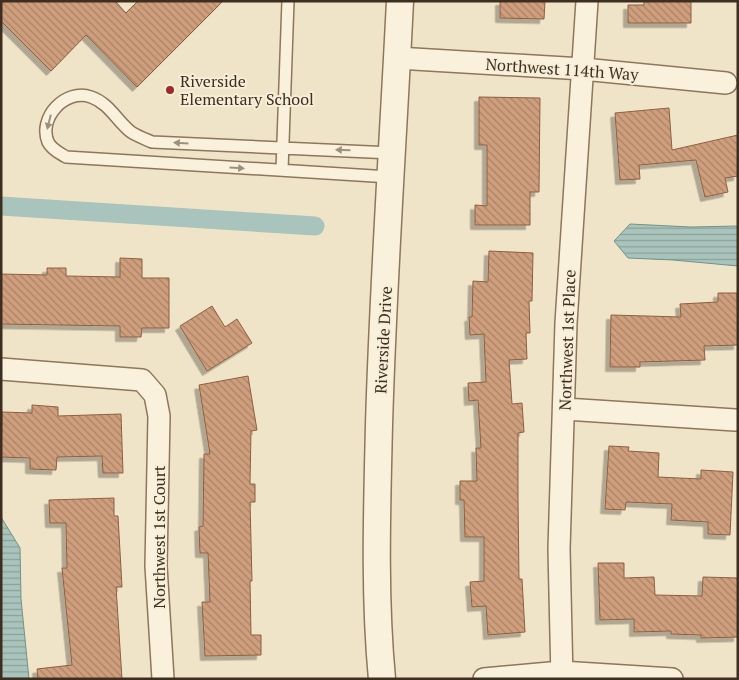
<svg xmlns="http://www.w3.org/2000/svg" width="739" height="680" viewBox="0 0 739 680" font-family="'PT Serif',serif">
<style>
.water{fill:url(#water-rules);stroke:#6f938a}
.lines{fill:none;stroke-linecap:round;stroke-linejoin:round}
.canal{stroke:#a9c4bc;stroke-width:19}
.building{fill:url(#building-back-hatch);stroke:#8d5f41;filter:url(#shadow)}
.service-casing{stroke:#8d765c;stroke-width:14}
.minor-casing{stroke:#8d765c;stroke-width:24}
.tertiary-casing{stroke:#8d765c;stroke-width:29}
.service{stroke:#faf1dc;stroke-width:11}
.minor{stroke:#faf1dc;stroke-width:21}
.tertiary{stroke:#faf1dc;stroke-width:26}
.oneway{fill:#9c907e}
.poi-dot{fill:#9e2a2b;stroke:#f7eed8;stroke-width:2}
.labels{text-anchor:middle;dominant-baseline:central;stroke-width:4;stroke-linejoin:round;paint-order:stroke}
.street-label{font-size:16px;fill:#3d2e20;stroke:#f7eed8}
.poi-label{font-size:16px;fill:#3d2e20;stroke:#f7eed8;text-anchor:start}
</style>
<defs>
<pattern id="water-rules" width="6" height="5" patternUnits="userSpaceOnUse" patternTransform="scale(1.25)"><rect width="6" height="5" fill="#a9c4bc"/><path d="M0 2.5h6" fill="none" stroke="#8ba098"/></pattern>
<pattern id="building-back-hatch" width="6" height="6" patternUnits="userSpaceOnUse" patternTransform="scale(1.25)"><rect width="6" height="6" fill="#cf9f7d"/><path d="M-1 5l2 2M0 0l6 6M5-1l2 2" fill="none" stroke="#a98266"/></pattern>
<filter id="shadow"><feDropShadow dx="-4.5" dy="4.5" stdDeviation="0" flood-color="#0004"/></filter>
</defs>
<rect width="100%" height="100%" fill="#f0e4c8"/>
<path class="water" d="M 630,224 L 691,227 L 738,226 L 738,266 L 673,260 L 628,258 L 614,241 Z
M 1,517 L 20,548 L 21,599 L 29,679 L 1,679 Z"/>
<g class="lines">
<path class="canal" d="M 1,206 L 315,226"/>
</g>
<path class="building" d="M 1,1 L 115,1 L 126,13 L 138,1 L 223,1 L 137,87 L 86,35 L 51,71 L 1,21 Z
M 500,1 L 545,1 L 544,19 L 500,18 Z
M 644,1 L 691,1 L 691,23 L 628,23 L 628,5 L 644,5 Z
M 479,97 L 540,98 L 539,192 L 530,192 L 530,225 L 475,225 L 475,205 L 487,206 L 487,145 L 479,145 Z
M 669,108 L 672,150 L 738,135 L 738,176 L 725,178 L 728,192 L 705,197 L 696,160 L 639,165 L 640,179 L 620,180 L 615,113 Z
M 489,251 L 533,253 L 532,301 L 529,301 L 530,333 L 526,333 L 527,359 L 509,360 L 512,404 L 522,403 L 524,432 L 518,433 L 518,499 L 519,579 L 522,579 L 525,632 L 488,635 L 486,606 L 472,607 L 470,582 L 484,581 L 484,537 L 465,537 L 464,500 L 460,500 L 460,481 L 477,481 L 476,448 L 481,448 L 478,400 L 469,401 L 468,383 L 486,382 L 484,334 L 470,335 L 469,317 L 472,317 L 473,281 L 488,282 Z
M 120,258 L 142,259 L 142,278 L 169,278 L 169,328 L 142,328 L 141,337 L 120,337 L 120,326 L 1,324 L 1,274 L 47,275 L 47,268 L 66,268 L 66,276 L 120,277 Z
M 718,293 L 737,293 L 738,345 L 704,346 L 705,360 L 640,362 L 640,367 L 610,367 L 611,315 L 681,317 L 680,304 L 718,302 Z
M 212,306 L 225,327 L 237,319 L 252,343 L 207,371 L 180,326 Z
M 248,376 L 257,430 L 251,431 L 250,484 L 255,484 L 255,502 L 250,502 L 252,581 L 250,581 L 251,635 L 261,635 L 261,655 L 205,656 L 202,602 L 210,602 L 208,553 L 200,553 L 199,527 L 203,526 L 204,454 L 210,454 L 199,385 Z
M 32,405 L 58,407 L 58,416 L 121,414 L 123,473 L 103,473 L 102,456 L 57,457 L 56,470 L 30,469 L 30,458 L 1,457 L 2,412 L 32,413 Z
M 609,446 L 629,447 L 628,451 L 659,453 L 658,477 L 701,479 L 701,470 L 733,472 L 730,535 L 708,534 L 708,522 L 671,520 L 672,504 L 626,502 L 625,510 L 605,509 Z
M 114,498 L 114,516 L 118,516 L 122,587 L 116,587 L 122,679 L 38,679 L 37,669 L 72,665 L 62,568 L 67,568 L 66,523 L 50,523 L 49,500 Z
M 598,563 L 624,563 L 624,578 L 654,577 L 655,595 L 702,596 L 703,577 L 738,578 L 738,637 L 701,638 L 701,635 L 671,634 L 671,631 L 634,632 L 634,619 L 600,620 Z"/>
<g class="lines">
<g class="service-casing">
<path id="service" d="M 282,170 L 288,1
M 390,177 L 66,157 C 60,153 52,150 48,142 C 38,118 65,88 91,97 C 109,103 117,121 131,132 C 137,136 145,139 152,142 L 392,153"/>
</g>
<g class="minor-casing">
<path id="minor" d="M 397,58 L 583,69 L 726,83
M 1,369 L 142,380 L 155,395 L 159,416 L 156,566 L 163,679
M 565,409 L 735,420
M 484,679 L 561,672 L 672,679
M 562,679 L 559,549 L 566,323 L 587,1"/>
</g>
<g class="tertiary-casing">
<path id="tertiary" d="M 382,679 C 374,595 377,510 379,425 C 383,284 393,143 400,1"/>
</g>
<use href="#service" class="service"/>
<use href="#minor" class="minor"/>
<use href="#tertiary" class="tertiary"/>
</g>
<defs><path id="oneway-solid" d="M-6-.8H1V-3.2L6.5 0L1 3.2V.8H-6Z" transform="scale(1.25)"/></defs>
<g class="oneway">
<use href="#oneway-solid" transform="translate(49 122) rotate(104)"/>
<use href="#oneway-solid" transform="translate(181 143) rotate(-177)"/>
<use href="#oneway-solid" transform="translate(343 150) rotate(-178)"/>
<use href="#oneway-solid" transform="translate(237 168) rotate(4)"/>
</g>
<circle class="poi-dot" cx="170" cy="90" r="5"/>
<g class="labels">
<g class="street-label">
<text transform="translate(562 69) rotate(4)">Northwest 114th Way</text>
<text transform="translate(383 340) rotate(-87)">Riverside Drive</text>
<text transform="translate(567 340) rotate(-88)">Northwest 1st Place</text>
<text transform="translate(159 537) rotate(-90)">Northwest 1st Court</text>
</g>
<g class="poi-label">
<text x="180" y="81">Riverside<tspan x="180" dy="18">Elementary School</tspan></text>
</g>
</g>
<rect width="739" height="680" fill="none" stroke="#3d2e20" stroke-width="5"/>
</svg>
